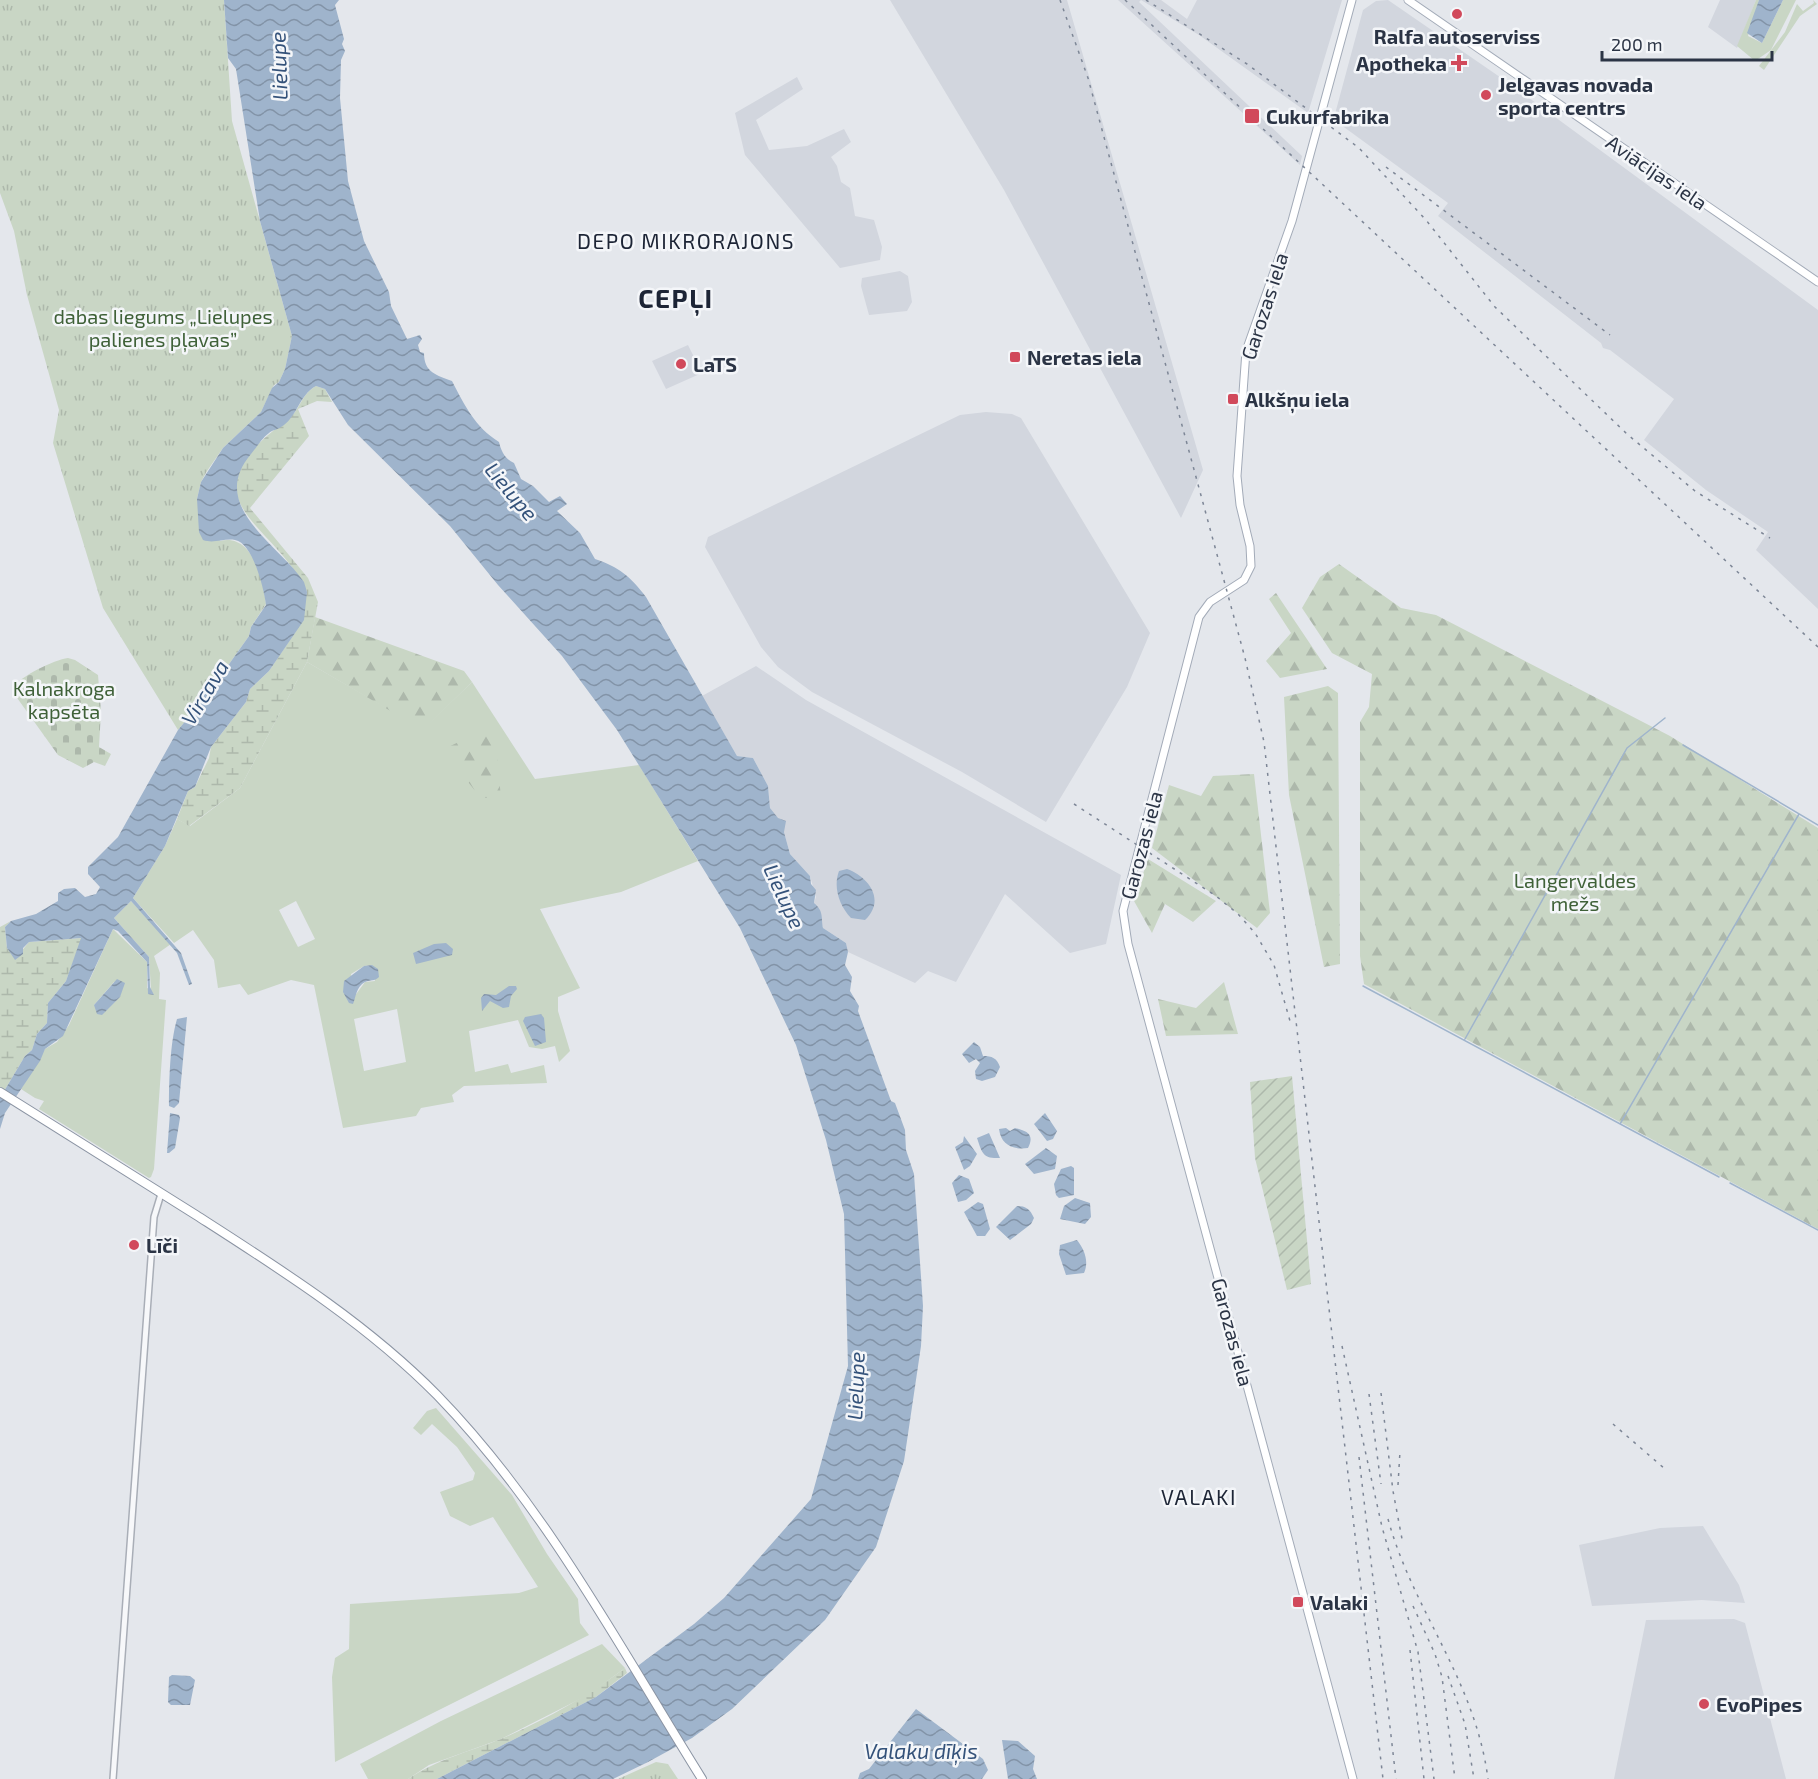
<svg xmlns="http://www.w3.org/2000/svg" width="1818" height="1779" viewBox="0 0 1818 1779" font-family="'Exo 2',sans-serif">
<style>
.built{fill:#d2d6de}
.grass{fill:#c9d6c5;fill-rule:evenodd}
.forest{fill:url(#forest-firs)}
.wetland{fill:url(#wetland-marsh)}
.cemetery{fill:url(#cemetery-stones)}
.park{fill:url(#park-tufts)}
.garden{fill:url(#garden-furrows)}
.water{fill:url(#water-waves)}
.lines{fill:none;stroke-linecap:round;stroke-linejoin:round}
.stream{stroke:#9fb4cc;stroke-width:1.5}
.minor-casing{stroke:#a9aeb7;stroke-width:8}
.major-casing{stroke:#a3abb8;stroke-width:9}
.highway-casing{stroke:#8b94a3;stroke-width:10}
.minor{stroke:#f7f8fa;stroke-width:5}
.major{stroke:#fff;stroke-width:7}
.highway{stroke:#fff;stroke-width:8}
.rail{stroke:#7d8696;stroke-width:1.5;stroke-dasharray:3 6;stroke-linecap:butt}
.poi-dot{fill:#d1495b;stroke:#f4f6f9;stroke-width:2}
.labels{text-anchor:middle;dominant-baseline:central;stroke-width:5;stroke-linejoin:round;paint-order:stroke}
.poi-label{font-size:20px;font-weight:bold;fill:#2b3445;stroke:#f4f6f9;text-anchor:start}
.street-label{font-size:20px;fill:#2b3445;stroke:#f4f6f9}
.park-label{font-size:20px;fill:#3f6138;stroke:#f4f6f9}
.water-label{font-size:21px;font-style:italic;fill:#34527a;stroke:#f4f6f9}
.neighbourhood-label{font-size:21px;letter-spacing:1.5px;fill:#1d2536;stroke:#f4f6f9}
.district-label{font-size:26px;font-weight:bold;letter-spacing:1.5px;fill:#1d2536;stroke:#f4f6f9}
</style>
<defs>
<pattern id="forest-firs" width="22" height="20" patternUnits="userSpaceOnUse" patternTransform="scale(1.5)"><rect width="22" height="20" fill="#c9d6c5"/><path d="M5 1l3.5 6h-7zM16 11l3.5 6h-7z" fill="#adb8ab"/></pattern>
<pattern id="wetland-marsh" width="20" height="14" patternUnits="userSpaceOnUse" patternTransform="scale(1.5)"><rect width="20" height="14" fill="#c9d6c5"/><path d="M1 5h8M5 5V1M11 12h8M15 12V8" fill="none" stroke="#adb8ab"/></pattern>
<pattern id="cemetery-stones" width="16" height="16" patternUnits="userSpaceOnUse" patternTransform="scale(1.5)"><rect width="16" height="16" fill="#c9d6c5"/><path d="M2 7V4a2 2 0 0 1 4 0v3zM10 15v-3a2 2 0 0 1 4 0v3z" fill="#adb8ab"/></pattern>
<pattern id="park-tufts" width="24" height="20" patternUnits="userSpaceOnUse" patternTransform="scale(1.5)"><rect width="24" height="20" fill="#c9d6c5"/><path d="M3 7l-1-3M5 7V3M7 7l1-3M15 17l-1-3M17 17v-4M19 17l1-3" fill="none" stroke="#adb8ab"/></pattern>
<pattern id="garden-furrows" width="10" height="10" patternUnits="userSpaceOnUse" patternTransform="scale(1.5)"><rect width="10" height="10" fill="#c9d6c5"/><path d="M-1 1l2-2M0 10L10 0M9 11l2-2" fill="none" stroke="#adb8ab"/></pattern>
<pattern id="water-waves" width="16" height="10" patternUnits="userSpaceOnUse" patternTransform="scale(1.5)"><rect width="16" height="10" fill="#9fb4cc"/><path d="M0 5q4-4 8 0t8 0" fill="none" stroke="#8293a7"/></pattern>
</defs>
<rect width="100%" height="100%" fill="#e4e7ec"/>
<path class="built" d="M 890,0 L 1067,0 L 1203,470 L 1181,518 L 1004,190 Z
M 1118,0 L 1161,0 L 1187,19 L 1197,0 L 1342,0 L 1308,113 L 1199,35 L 1141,0 L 1139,2 L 1302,156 L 1300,165 Z
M 1388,0 L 1510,84 L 1818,310 L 1818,609 L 1756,550 L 1768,532 L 1706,490 L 1644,440 L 1674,399 L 1610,350 L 1603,348 L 1601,343 L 1438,216 L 1448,203 L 1337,122 L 1335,114 L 1363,10 L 1376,1 Z
M 1720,0 L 1756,0 L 1737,48 L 1708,27 Z
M 797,77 L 803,89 L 756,120 L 769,150 L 807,146 L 844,129 L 851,142 L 831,157 L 837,166 L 841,182 L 850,188 L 855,216 L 874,220 L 882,247 L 880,260 L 840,268 L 745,155 L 735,113 Z
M 900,271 L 908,276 L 912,302 L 907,311 L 869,315 L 861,286 L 862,278 Z
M 688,345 L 702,373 L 666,389 L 652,361 Z
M 986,412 L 1012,414 L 1021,418 L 1150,633 L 1127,687 L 1046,822 L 962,772 L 812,692 L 778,667 L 761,647 L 705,547 L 708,537 L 960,415 Z
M 756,666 L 806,700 L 1121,875 L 1106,944 L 1070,953 L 1005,894 L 956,982 L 928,971 L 915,983 L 848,952 L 846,943 L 823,928 L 814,903 L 816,897 L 810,876 L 790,854 L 784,832 L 770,808 L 768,786 L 753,758 L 737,756 L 702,696 Z
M 1703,1526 L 1739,1585 L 1745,1603 L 1702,1600 L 1592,1606 L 1579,1545 L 1660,1528 Z
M 1734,1619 L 1745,1623 L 1786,1779 L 1614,1779 L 1646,1620 Z"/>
<path class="grass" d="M 1756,0 L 1759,0 L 1748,36 L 1762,43 L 1783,0 L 1796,0 L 1771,50 L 1755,61 L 1737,46 Z
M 1813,0 L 1817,4 L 1800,16 L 1764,70 L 1759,66 L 1785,32 L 1797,4 L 1803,11 L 1814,3 Z
M 307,662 L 423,729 L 472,682 L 535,779 L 639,765 L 698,861 L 621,892 L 540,909 L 580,988 L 558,997 L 558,1011 L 570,1051 L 559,1062 L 555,1046 L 542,1049 L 529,1047 L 518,1020 L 469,1031 L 475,1072 L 508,1064 L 511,1073 L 544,1065 L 547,1083 L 464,1086 L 452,1095 L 454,1102 L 421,1108 L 416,1116 L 343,1128 L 314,985 L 291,980 L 248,995 L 240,984 L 218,988 L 214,960 L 193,930 L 174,943 L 133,898 L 165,846 L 177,819 L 190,826 L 240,788 ZM 296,901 L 315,939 L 298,947 L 279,910 ZM 372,965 L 375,981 L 365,982 L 354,997 L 351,974 L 364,966 ZM 397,1009 L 406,1062 L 364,1071 L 354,1019 Z
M 131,901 L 171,944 L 154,956 L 160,973 L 159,999 L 166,1000 L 154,1169 L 151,1177 L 149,1178 L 39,1109 L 44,1101 L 35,1098 L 21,1089 L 45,1049 L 57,1042 L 69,1025 L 113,929 L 147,962 L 147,988 L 151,990 L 149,957 L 114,918 ZM 114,982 L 120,997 L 102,1014 L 94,1005 Z
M 436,1408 L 512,1495 L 547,1554 L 578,1599 L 580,1623 L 589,1635 L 335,1762 L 332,1677 L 335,1658 L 349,1649 L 350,1604 L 519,1593 L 538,1587 L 493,1517 L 470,1526 L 450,1516 L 440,1492 L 473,1480 L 475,1473 L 457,1447 L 432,1424 L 421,1435 L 413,1428 L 427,1411 Z
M 602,1644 L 625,1668 L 588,1695 L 501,1739 L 429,1765 L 408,1779 L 368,1779 L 360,1764 L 441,1721 Z"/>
<path class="forest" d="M 1339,564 L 1401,608 L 1436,615 L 1670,736 L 1818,828 L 1818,1229 L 1364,984 L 1360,956 L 1360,722 L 1369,707 L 1372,674 L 1332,653 L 1302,608 L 1320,577 Z
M 1276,593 L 1327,669 L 1280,678 L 1266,661 L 1291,633 L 1269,599 Z
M 315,617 L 464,671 L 472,682 L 423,730 L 307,662 Z
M 1328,686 L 1338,693 L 1340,964 L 1324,967 L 1289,795 L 1284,697 Z
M 494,725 L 501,798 L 481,798 L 442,750 Z
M 1254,774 L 1270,913 L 1257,928 L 1152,848 L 1169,785 L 1201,796 L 1213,776 Z
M 1148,859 L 1216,901 L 1193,922 L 1165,904 L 1152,933 L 1134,901 Z
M 1224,982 L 1238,1034 L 1166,1036 L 1158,999 L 1196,1008 Z"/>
<path class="wetland" d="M 316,386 L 325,389 L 332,402 L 317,401 L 298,409 L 309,436 L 250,508 L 308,578 L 318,602 L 307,662 L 240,788 L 189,826 L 177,819 L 188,791 L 195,787 L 209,758 L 211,747 L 246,702 L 250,689 L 269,671 L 296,631 L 307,592 C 274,520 177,501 287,420 C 300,411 301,394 316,386 Z
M 11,921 L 5,927 L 7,948 L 15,959 L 29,942 L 82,938 L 66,981 L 48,1003 L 47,1023 L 37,1034 L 32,1050 L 25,1056 L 0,1098 L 0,927 Z
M 625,1668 L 627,1673 L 596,1697 L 437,1779 L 408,1779 C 438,1759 468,1752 501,1739 C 543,1721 588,1696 625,1668 Z"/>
<path class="cemetery" d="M 68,658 L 75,660 L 98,675 L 101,711 L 99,747 L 111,754 L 105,766 L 94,762 L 83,768 L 58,755 L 15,695 L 13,688 C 20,676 54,660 68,658 Z"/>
<path class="park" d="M 0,0 L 224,0 L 232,121 L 292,336 L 285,369 L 279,382 L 274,385 L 261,412 L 223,448 L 207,471 L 201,482 L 197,499 L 220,541 C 253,533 263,580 266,604 L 251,627 L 249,636 L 227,667 L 209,684 L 196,708 L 178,730 L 103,608 L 53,443 L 59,410 L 27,295 L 14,231 L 0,193 Z
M 656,1762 L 668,1764 L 678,1779 L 618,1779 Z"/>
<path class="garden" d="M 1292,1076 L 1311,1284 L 1287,1290 L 1255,1158 L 1250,1082 Z"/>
<path class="water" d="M 224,0 L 339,0 L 335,5 L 344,39 L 342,44 L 345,51 L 341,60 L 340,98 L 348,181 L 364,241 L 389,292 L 391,306 L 407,339 L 420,335 L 422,339 L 418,345 L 420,352 L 424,353 C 424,373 437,375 452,381 C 465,406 475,427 499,442 C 501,451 505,459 514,463 L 521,479 L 533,486 L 549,502 L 560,496 L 567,504 L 557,511 L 580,533 L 595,559 C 619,567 631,577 646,597 L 737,756 L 753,758 L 768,786 L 770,808 L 778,818 L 786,821 L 784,832 L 790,854 L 810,876 L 811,884 L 816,890 L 814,903 C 824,911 821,918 823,928 L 846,943 L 848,952 L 845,965 L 852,977 L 850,991 L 859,1006 L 858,1011 L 891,1101 L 895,1103 L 905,1130 L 906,1150 L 914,1174 L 923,1306 L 921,1346 L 904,1461 L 876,1547 L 825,1620 L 732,1709 L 692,1738 L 648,1762 L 613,1779 L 437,1779 L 596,1697 L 694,1624 L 724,1598 L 811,1499 L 848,1366 L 844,1214 L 826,1140 L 796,1045 L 740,928 L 617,730 L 562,656 L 498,585 L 450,526 L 348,425 L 325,389 L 316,386 C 299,395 297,418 281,427 C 277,430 272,430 269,433 C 262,438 257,447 251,454 C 207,506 278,543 304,582 L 307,592 L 304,620 L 269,671 L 250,689 L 246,702 L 211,747 L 195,787 L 188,791 L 165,846 L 133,898 L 181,953 L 192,984 L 189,985 L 177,953 L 131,901 L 114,918 L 149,957 L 150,987 L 154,995 L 148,994 L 147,962 L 118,931 L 113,929 L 63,1036 L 45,1049 L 40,1061 L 5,1113 L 0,1129 L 0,1098 L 25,1056 L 32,1050 L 37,1034 L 47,1023 L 48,1003 L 66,981 L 81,938 L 29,942 L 23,948 L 23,954 L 15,960 L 7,948 L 5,927 L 11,921 L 36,914 L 58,901 L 58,893 L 64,889 L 75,888 L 85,897 L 96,894 L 100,887 L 88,874 L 88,867 L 118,837 L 178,730 L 196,708 L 209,684 L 227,667 L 249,636 L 251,627 L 266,605 C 264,589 253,543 235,540 C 224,538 214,544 203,540 L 199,532 L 197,499 L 201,482 L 223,448 L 261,412 L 272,388 L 279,382 L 285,369 L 292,336 L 260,221 L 236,69 L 228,58 Z
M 1759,0 L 1783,0 L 1762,43 L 1747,33 Z
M 847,869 C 869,877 886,900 865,920 L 851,918 C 839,905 833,887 839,871 Z
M 446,943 L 453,949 L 452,955 L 416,964 L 413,953 L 434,944 Z
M 372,965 L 378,969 L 379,977 C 374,982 371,979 365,982 C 356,987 356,997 353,1004 L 349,1003 L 343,992 L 344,981 L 364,966 Z
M 117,979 L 125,983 L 120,997 L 102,1015 L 97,1014 L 94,1005 Z
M 509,986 L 516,986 L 517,989 L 511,996 L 509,1007 L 503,1008 L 490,1001 L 482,1011 L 481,998 L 484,994 L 496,995 Z
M 541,1014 L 544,1018 L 546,1042 L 535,1046 L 523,1021 L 525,1017 Z
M 187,1017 L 179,1103 L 174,1108 L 169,1106 C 169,1080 170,1043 177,1019 Z
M 974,1042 L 980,1047 L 983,1056 C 992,1056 997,1058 1000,1067 L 995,1077 L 982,1081 L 976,1079 L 975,1071 L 980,1063 L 976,1059 L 969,1063 L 962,1054 Z
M 170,1113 L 179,1115 L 180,1118 L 175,1148 L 169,1153 L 167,1153 Z
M 1045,1113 L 1057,1131 L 1053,1139 L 1047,1141 L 1034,1124 Z
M 1006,1128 L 1010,1131 L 1015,1128 C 1027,1131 1035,1134 1028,1148 C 1013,1150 1001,1145 999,1129 Z
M 989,1133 L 1000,1158 C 983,1159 982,1153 977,1138 Z
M 964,1136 L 977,1154 L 970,1166 L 964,1170 L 955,1147 L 963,1142 Z
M 1046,1148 L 1057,1156 L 1055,1169 L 1034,1174 L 1025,1164 Z
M 1071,1166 L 1074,1168 L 1074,1195 L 1059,1198 L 1056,1195 L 1054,1184 L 1061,1169 Z
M 959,1175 L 969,1179 L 974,1193 L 966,1200 L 958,1202 L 952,1183 Z
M 1075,1198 L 1090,1203 L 1091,1217 L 1085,1224 L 1060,1219 L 1064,1206 Z
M 978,1202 L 983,1204 L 990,1229 L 985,1236 L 977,1236 L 964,1212 Z
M 1017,1206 C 1026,1206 1030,1209 1034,1218 L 1031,1224 L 1010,1240 L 996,1227 Z
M 1077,1240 C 1085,1250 1089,1262 1084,1273 L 1066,1275 L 1059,1254 L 1060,1245 Z
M 172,1675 L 190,1676 L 195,1680 L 190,1705 L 171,1705 L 168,1702 L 169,1677 Z
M 916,1709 L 983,1759 L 988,1770 L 982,1779 L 858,1779 L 860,1773 L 869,1769 Z
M 1002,1740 L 1018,1741 L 1035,1756 L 1033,1769 L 1037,1779 L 1008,1779 Z"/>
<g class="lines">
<path class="stream" d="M 1683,745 L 1818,825
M 1363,986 L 1719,1177
M 1465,1039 L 1627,748 L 1665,718
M 1620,1124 L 1799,814
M 1730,1183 L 1818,1230"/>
<g class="minor-casing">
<path id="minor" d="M 113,1779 L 154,1217 L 161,1194"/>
</g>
<g class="major-casing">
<path id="major" d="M 1352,0 L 1292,221 L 1246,351 L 1237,476 L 1240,505 L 1250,546 L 1251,566 L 1244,580 L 1210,602 L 1199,617 L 1123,911 L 1128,944 L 1353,1779
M 1408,0 L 1818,282"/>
</g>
<g class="highway-casing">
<path id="highway" d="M 0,1092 C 65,1133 130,1174 196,1215 C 280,1269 366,1323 437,1395 C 546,1507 620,1648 702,1779"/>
</g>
<use href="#minor" class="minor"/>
<use href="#major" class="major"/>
<use href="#highway" class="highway"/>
<path class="rail" d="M 1060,0 L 1088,78 L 1245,658 L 1264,742 L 1383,1779
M 1125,0 L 1818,647
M 1146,0 L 1247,64 L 1359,148 L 1426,220 L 1495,307 L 1627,434 L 1695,491 L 1770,538
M 1386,167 L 1610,335
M 1074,804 L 1216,896 L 1238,914 L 1255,933 L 1274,965 L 1290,1021
M 1342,1346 L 1382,1527 L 1418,1652 L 1434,1779
M 1381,1393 L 1393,1491 L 1402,1539
M 1369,1394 L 1381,1484
M 1613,1424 L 1665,1469
M 1359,1457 L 1396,1779
M 1398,1485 L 1400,1451
M 1388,1519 C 1413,1611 1475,1679 1488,1779
M 1413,1606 L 1435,1654 L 1442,1677 L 1455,1779
M 1410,1650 L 1424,1779
M 1448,1676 L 1465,1724 L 1474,1779"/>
</g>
<g class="poi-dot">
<circle cx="1457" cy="14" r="6"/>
<path d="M1456 54h6v6h6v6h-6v6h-6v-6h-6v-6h6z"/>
<circle cx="1486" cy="95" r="6"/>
<rect x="1244" y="108" width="16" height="16" rx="3"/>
<rect x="1009" y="351" width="12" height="12" rx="3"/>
<circle cx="681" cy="364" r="6"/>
<rect x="1227" y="393" width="12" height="12" rx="3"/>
<circle cx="134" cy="1245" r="6"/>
<rect x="1292" y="1596" width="12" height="12" rx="3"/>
<circle cx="1704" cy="1704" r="6"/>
</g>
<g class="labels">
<g class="poi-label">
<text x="1457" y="36" text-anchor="middle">Ralfa autoserviss</text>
<text x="1447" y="63" text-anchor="end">Apotheka</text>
<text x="1498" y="84">Jelgavas novada<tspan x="1498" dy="23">sporta centrs</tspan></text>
<text x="1266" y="116">Cukurfabrika</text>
<text x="1027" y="357">Neretas iela</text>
<text x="693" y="364">LaTS</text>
<text x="1245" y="399">Alkšņu iela</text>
<text x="146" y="1245">Līči</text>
<text x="1310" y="1602">Valaki</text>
<text x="1716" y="1704">EvoPipes</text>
</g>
<g class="street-label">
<text transform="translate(1657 172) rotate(34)">Aviācijas iela</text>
<text transform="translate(1264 306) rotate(-72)">Garozas iela</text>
<text transform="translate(1141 845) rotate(-75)">Garozas iela</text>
<text transform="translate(1233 1332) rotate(75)">Garozas iela</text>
</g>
<g class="park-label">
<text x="163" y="316">dabas liegums „Lielupes<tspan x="163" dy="23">palienes pļavas”</tspan></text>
<text x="64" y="688">Kalnakroga<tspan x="64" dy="23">kapsēta</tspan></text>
<text x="1575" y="880">Langervaldes<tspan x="1575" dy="23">mežs</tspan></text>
</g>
<g class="water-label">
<text transform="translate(278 66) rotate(-92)">Lielupe</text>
<text transform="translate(512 491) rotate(50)">Lielupe</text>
<text transform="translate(204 692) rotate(-59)">Vircava</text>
<text transform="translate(785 896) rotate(65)">Lielupe</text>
<text transform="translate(855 1386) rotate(-88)">Lielupe</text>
<text x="921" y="1750">Valaku dīķis</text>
</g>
<g class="neighbourhood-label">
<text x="686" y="240">DEPO MIKRORAJONS</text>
<text x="1199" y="1496">VALAKI</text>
</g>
<g class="district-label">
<text x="676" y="297">CEPĻI</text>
</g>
</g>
<path d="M1602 51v9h170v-9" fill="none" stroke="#2b3445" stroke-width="3"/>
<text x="1611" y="51" font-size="18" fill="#2b3445" stroke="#f4f6f9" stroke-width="4.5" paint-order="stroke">200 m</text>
</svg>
